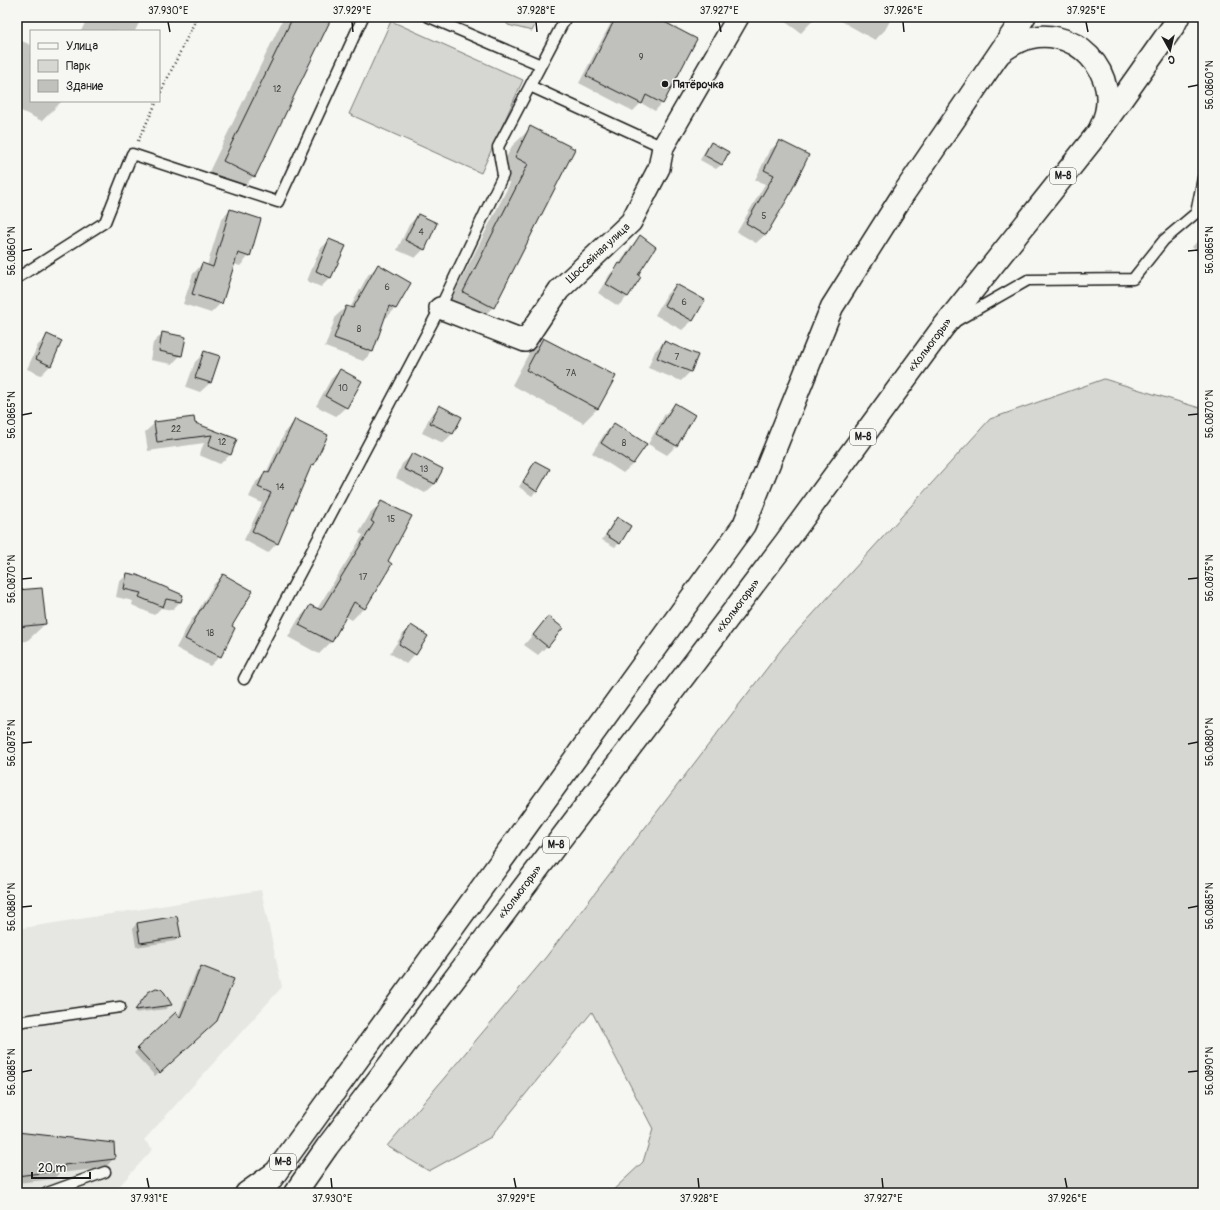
<svg xmlns="http://www.w3.org/2000/svg" width="1220" height="1210" viewBox="0 0 1220 1210" font-family="Pangolin,sans-serif">
<style>
.built{fill:#e6e6e2}
.green{fill:#d6d6d2;stroke:#797977}
.shadow{fill:#0003}
.building{fill:#c0c0bd;stroke:#1c1c1c}
.lines{fill:none;stroke-linecap:round;stroke-linejoin:round}
.lane-casing{stroke:#1c1c1c;stroke-width:13}
.street-casing{stroke:#1c1c1c;stroke-width:24}
.highway-casing{stroke:#1c1c1c;stroke-width:25}
.path{stroke:#1c1c1c;stroke-width:2.5;stroke-dasharray:1 3;stroke-linecap:butt}
.lane{stroke:#f6f6f2;stroke-width:10}
.street{stroke:#f6f6f2;stroke-width:21}
.highway{stroke:#f6f6f2;stroke-width:22}
.ticks{fill:none;stroke:#1c1c1c;stroke-width:1.5}
.poi-dot{fill:#1c1c1c;stroke:#f6f6f2;stroke-width:1.5}
.labels{text-anchor:middle;dominant-baseline:central;stroke-width:3;stroke-linejoin:round;paint-order:stroke}
.number-label{font-size:9px;fill:#454544}
.shield{fill:#f6f6f2;stroke:#5d5d5c;stroke-width:1}
.shield-label{font-size:10px;font-weight:bold;fill:#1c1c1c}
.poi-label{font-size:11px;font-weight:bold;fill:#1c1c1c;stroke:#f6f6f2;text-anchor:start}
.street-label{font-size:11px;fill:#1c1c1c;stroke:#f6f6f2}
.neatline{fill:none;stroke:#1c1c1c;stroke-width:1.5}
.ticks-label{font-size:10px;text-anchor:middle;fill:#1c1c1c}
</style>
<rect width="100%" height="100%" fill="#f6f6f2"/>
<filter id="ink" filterUnits="userSpaceOnUse"><feTurbulence type="fractalNoise" baseFrequency=".025" numOctaves="2"/><feDisplacementMap in="SourceGraphic" scale="8" xChannelSelector="R" yChannelSelector="G"/><feConvolveMatrix kernelMatrix="1 2 1 2 8 2 1 2 1" color-interpolation-filters="sRGB"/></filter>
<g filter="url(#ink)">
<path class="built" d="M 261,890 L 282,987 L 144,1140 L 153,1149 L 113,1193 L 17,1193 L 17,929 Z"/>
<path class="green" d="M 502,17 L 539,17 L 532,31 L 508,25 Z
M 391,21 L 523,80 L 481,173 L 349,114 Z
M 1104,379 L 1203,409 L 1203,1193 L 610,1193 L 643,1162 L 653,1129 L 592,1012 L 491,1137 L 429,1171 L 387,1146 L 546,957 L 784,646 L 990,419 Z"/>
<path class="shadow" d="M 88,17 L 142,17 L 135,31 L 81,31 Z
M 284,17 L 331,17 L 254,176 L 235,195 L 205,180 Z
M 614,17 L 655,17 L 662,103 L 655,111 L 641,103 L 633,111 L 579,83 Z
M 787,17 L 816,17 L 801,33 L 784,21 Z
M 843,17 L 892,17 L 885,30 L 875,40 L 841,21 Z
M 17,39 L 31,45 L 31,101 L 62,101 L 42,121 L 17,109 Z
M 531,128 L 573,149 L 493,307 L 474,326 L 445,312 L 510,183 L 496,177 L 512,146 Z
M 779,142 L 808,156 L 766,234 L 756,243 L 737,232 L 765,184 L 755,180 L 769,151 Z
M 712,143 L 728,152 L 721,165 L 716,169 L 700,160 L 707,147 Z
M 230,210 L 249,256 L 240,266 L 234,264 L 221,303 L 211,313 L 183,304 L 193,274 L 202,264 L 207,266 L 221,220 Z
M 418,215 L 424,249 L 415,258 L 397,250 L 409,225 Z
M 1203,235 L 1203,257 L 1192,247 Z
M 640,237 L 636,275 L 640,277 L 627,297 L 618,306 L 598,293 L 610,274 L 617,267 L 631,246 Z
M 330,240 L 331,277 L 321,287 L 307,281 L 320,249 Z
M 378,266 L 409,283 L 395,309 L 386,318 L 384,317 L 372,352 L 363,361 L 325,347 L 336,316 L 346,307 L 350,308 L 368,275 Z
M 676,285 L 703,300 L 692,321 L 682,330 L 655,315 L 667,294 Z
M 163,333 L 181,355 L 172,364 L 150,360 L 153,343 Z
M 48,336 L 50,366 L 41,375 L 27,369 L 38,345 Z
M 543,339 L 598,408 L 583,423 L 512,385 L 529,353 Z
M 664,342 L 690,372 L 681,381 L 648,368 L 655,351 Z
M 205,352 L 210,383 L 200,392 L 186,387 L 195,362 Z
M 340,370 L 346,407 L 336,416 L 316,406 L 331,379 Z
M 675,405 L 694,416 L 676,446 L 667,455 L 648,444 L 665,414 Z
M 440,407 L 461,417 L 452,434 L 443,443 L 422,433 L 430,416 Z
M 296,420 L 313,464 L 309,468 L 277,543 L 268,553 L 244,540 L 262,503 L 249,497 L 256,482 L 266,473 L 286,430 Z
M 155,423 L 194,423 L 236,439 L 230,455 L 220,464 L 199,455 L 204,443 L 148,451 L 145,432 Z
M 614,424 L 633,464 L 623,473 L 592,453 L 605,433 Z
M 412,455 L 435,484 L 425,493 L 396,478 L 402,464 Z
M 535,462 L 536,491 L 532,496 L 519,487 L 531,467 Z
M 382,502 L 386,562 L 364,608 L 352,620 L 345,616 L 331,642 L 319,654 L 288,637 L 299,618 L 311,606 L 317,609 L 363,535 L 359,533 L 370,514 Z
M 617,518 L 619,543 L 615,547 L 602,540 L 613,522 Z
M 128,574 L 182,595 L 180,602 L 172,610 L 161,608 L 154,615 L 132,605 L 133,601 L 116,597 L 119,582 Z
M 223,575 L 230,626 L 220,656 L 210,666 L 176,648 L 191,620 L 195,616 L 214,584 Z
M 17,591 L 45,624 L 27,641 L 17,642 Z
M 548,617 L 547,646 L 538,655 L 524,645 Z
M 411,626 L 427,636 L 415,654 L 406,664 L 390,653 L 402,635 Z
M 17,693 L 18,707 L 17,709 Z
M 137,923 L 180,937 L 175,941 L 136,947 L 133,928 Z
M 201,967 L 212,1025 L 155,1076 L 134,1053 L 176,1013 L 178,1017 L 196,972 Z
M 148,994 L 171,1004 L 166,1009 L 134,1013 Z
M 17,1133 L 114,1158 L 105,1168 L 59,1173 L 54,1179 L 17,1183 Z"/>
<path class="building" d="M 293,17 L 332,17 L 255,177 L 223,161 Z
M 616,17 L 655,17 L 697,39 L 663,104 L 646,95 L 642,104 L 586,76 Z
M 530,126 L 575,149 L 494,308 L 463,292 L 528,164 L 515,157 Z
M 779,140 L 809,155 L 788,198 L 766,235 L 746,223 L 774,175 L 764,170 Z
M 711,142 L 729,152 L 722,165 L 704,155 Z
M 230,209 L 261,219 L 250,257 L 238,253 L 222,304 L 192,294 L 202,263 L 213,267 Z
M 418,214 L 437,223 L 425,250 L 405,240 Z
M 640,235 L 656,247 L 638,275 L 641,277 L 628,297 L 606,284 L 619,263 L 621,264 Z
M 329,239 L 346,246 L 331,278 L 316,271 Z
M 378,264 L 411,283 L 396,309 L 389,306 L 373,352 L 334,338 L 346,306 L 353,308 Z
M 676,284 L 705,300 L 693,321 L 664,305 Z
M 162,332 L 186,337 L 182,356 L 159,351 Z
M 47,334 L 62,341 L 51,366 L 36,359 Z
M 543,338 L 616,376 L 598,409 L 526,370 Z
M 664,341 L 698,355 L 691,372 L 657,358 Z
M 204,351 L 220,356 L 211,383 L 195,378 Z
M 340,369 L 362,381 L 347,408 L 325,396 Z
M 675,403 L 695,415 L 677,446 L 656,434 Z
M 439,405 L 462,417 L 453,434 L 430,423 Z
M 194,417 L 195,423 L 237,439 L 231,455 L 208,446 L 212,435 L 157,442 L 154,422 Z
M 295,419 L 328,435 L 314,465 L 312,464 L 278,544 L 252,531 L 271,493 L 258,487 L 265,471 L 269,473 Z
M 614,423 L 647,444 L 633,464 L 601,443 Z
M 412,453 L 443,469 L 435,484 L 404,469 Z
M 535,461 L 550,469 L 537,492 L 523,482 Z
M 381,501 L 412,516 L 388,561 L 392,564 L 365,609 L 354,602 L 332,642 L 299,625 L 310,605 L 321,610 L 374,523 L 371,521 Z
M 617,517 L 631,526 L 620,544 L 606,535 Z
M 127,573 L 137,575 L 183,595 L 181,602 L 166,599 L 163,607 L 139,597 L 141,593 L 124,589 Z
M 223,574 L 253,591 L 232,626 L 235,628 L 221,657 L 185,639 L 200,610 L 201,610 Z
M 42,588 L 46,624 L 17,627 L 17,590 Z
M 548,616 L 563,628 L 548,647 L 533,635 Z
M 411,625 L 428,636 L 416,655 L 399,644 Z
M 177,916 L 181,937 L 140,943 L 137,923 Z
M 201,966 L 234,979 L 217,1021 L 160,1073 L 137,1048 L 176,1012 L 180,1018 Z
M 156,988 L 161,989 L 164,992 L 172,1005 L 135,1010 L 148,992 Z
M 17,1132 L 114,1143 L 115,1159 L 64,1165 L 64,1170 L 17,1176 Z"/>
<g class="lines">
<g class="lane-casing">
<path id="lane" d="M 429,17 L 541,65
M 530,86 L 663,147
M 17,278 L 105,222 L 132,154 L 278,202 L 363,17
M 956,321 L 1028,280 L 1133,279 L 1164,240 L 1196,213 L 1203,178
M 244,679 L 440,308 L 503,175 L 498,147 L 566,17
M 17,1022 L 120,1007
M 47,1193 L 105,1172"/>
</g>
<g class="street-casing">
<path id="street" d="M 998,56 C 1003,50 1011,46 1018,42 C 1072,18 1127,75 1100,128
M 440,308 L 525,341 L 559,290 L 631,222 L 659,168 L 663,147 L 738,17
M 246,1193 L 274,1173"/>
</g>
<g class="highway-casing">
<path id="highway" d="M 261,1193 L 744,525 L 832,307 L 904,193 L 1024,17
M 295,1193 L 327,1147 L 785,543 L 941,330 L 1097,134 L 1174,25 L 1178,17"/>
</g>
<path class="path" d="M 159,96 L 197,17
M 138,141 L 157,101"/>
<use href="#lane" class="lane"/>
<use href="#street" class="street"/>
<use href="#highway" class="highway"/>
</g>
</g>
<path class="ticks" d="M 168,22 L 170,32M 352,22 L 353,32M 536,22 L 537,32M 719,22 L 721,32M 903,22 L 904,32M 1086,22 L 1088,32M 1188,87 L 1198,85M 22,251 L 32,249M 1188,251 L 1198,250M 22,415 L 32,413M 1188,415 L 1198,414M 22,579 L 32,578M 1188,579 L 1198,578M 22,743 L 32,742M 1188,744 L 1198,742M 22,907 L 32,906M 1188,908 L 1198,906M 22,1072 L 32,1070M 1188,1072 L 1198,1071M 147,1178 L 149,1188M 331,1178 L 332,1188M 514,1178 L 516,1188M 698,1178 L 699,1188M 882,1178 L 883,1188M 1065,1178 L 1067,1188"/>
<circle class="poi-dot" cx="665" cy="84" r="4"/>
<g class="labels">
<g class="number-label">
<text x="641" y="57">9</text>
<text x="277" y="89">12</text>
<text x="764" y="216">5</text>
<text x="421" y="232">4</text>
<text x="387" y="287">6</text>
<text x="684" y="302">6</text>
<text x="359" y="329">8</text>
<text x="677" y="357">7</text>
<text x="571" y="373">7А</text>
<text x="343" y="388">10</text>
<text x="176" y="429">22</text>
<text x="222" y="442">12</text>
<text x="624" y="443">8</text>
<text x="424" y="469">13</text>
<text x="280" y="487">14</text>
<text x="391" y="519">15</text>
<text x="363" y="577">17</text>
<text x="210" y="633">18</text>
</g>
<g class="shield">
<rect x="1050" y="168" width="26" height="16" rx="3"/>
<rect x="850" y="429" width="26" height="16" rx="3"/>
<rect x="543" y="837" width="26" height="16" rx="3"/>
<rect x="270" y="1154" width="26" height="16" rx="3"/>
</g>
<g class="shield-label">
<text x="1063" y="176">М-8</text>
<text x="863" y="437">М-8</text>
<text x="556" y="845">М-8</text>
<text x="283" y="1162">М-8</text>
</g>
<g class="poi-label">
<text x="673" y="84">Пятёрочка</text>
</g>
<g class="street-label">
<text transform="translate(598 253) rotate(-43)">Шоссейная улица</text>
<text transform="translate(930 345) rotate(-53)">«Холмогоры»</text>
<text transform="translate(738 606) rotate(-53)">«Холмогоры»</text>
<text transform="translate(520 892) rotate(-53)">«Холмогоры»</text>
</g>
</g>
<rect width="1220" height="1210" fill="none" stroke="#f6f6f2" stroke-width="44"/>
<rect x="30" y="30" width="130" height="72" fill="#f6f6f2" stroke="#9f9f9c"/>
<rect x="38" y="43" width="20" height="6" fill="#f6f6f2" stroke="#9f9f9c"/>
<text x="66" y="50" font-size="12" fill="#1c1c1c">Улица</text>
<rect x="38" y="60" width="20" height="12" fill="#d6d6d2" stroke="#9f9f9c"/>
<text x="66" y="70" font-size="12" fill="#1c1c1c">Парк</text>
<rect x="38" y="80" width="20" height="12" fill="#c0c0bd" stroke="#9f9f9c"/>
<text x="66" y="90" font-size="12" fill="#1c1c1c">Здание</text>
<g transform="translate(1170 50) rotate(172)" stroke="#f6f6f2" stroke-width="3" paint-order="stroke">
<path d="M0-3L7 15L0 10L-7 15Z" fill="#1c1c1c"/>
<text y="-6" font-size="11" font-weight="bold" text-anchor="middle" fill="#1c1c1c">С</text>
</g>
<path d="M32 1172v6h58v-6" fill="none" stroke="#1c1c1c" stroke-width="2"/>
<text x="38" y="1172" font-size="12" fill="#1c1c1c" stroke="#f6f6f2" stroke-width="3" paint-order="stroke">20 m</text>
<rect x="22" y="22" width="1176" height="1166" class="neatline"/>
<g class="ticks-label">
<text x="168" y="14">37.930°E</text>
<text x="352" y="14">37.929°E</text>
<text x="536" y="14">37.928°E</text>
<text x="719" y="14">37.927°E</text>
<text x="903" y="14">37.926°E</text>
<text x="1086" y="14">37.925°E</text>
<text transform="translate(1209 85) rotate(-90)" y="4">56.0860°N</text>
<text transform="translate(1209 250) rotate(-90)" y="4">56.0865°N</text>
<text transform="translate(11 251) rotate(-90)" y="4">56.0860°N</text>
<text transform="translate(1209 414) rotate(-90)" y="4">56.0870°N</text>
<text transform="translate(11 415) rotate(-90)" y="4">56.0865°N</text>
<text transform="translate(1209 578) rotate(-90)" y="4">56.0875°N</text>
<text transform="translate(11 579) rotate(-90)" y="4">56.0870°N</text>
<text transform="translate(1209 742) rotate(-90)" y="4">56.0880°N</text>
<text transform="translate(11 743) rotate(-90)" y="4">56.0875°N</text>
<text transform="translate(1209 906) rotate(-90)" y="4">56.0885°N</text>
<text transform="translate(11 907) rotate(-90)" y="4">56.0880°N</text>
<text transform="translate(1209 1071) rotate(-90)" y="4">56.0890°N</text>
<text transform="translate(11 1072) rotate(-90)" y="4">56.0885°N</text>
<text x="149" y="1202">37.931°E</text>
<text x="332" y="1202">37.930°E</text>
<text x="516" y="1202">37.929°E</text>
<text x="699" y="1202">37.928°E</text>
<text x="883" y="1202">37.927°E</text>
<text x="1067" y="1202">37.926°E</text>
</g>
</svg>
